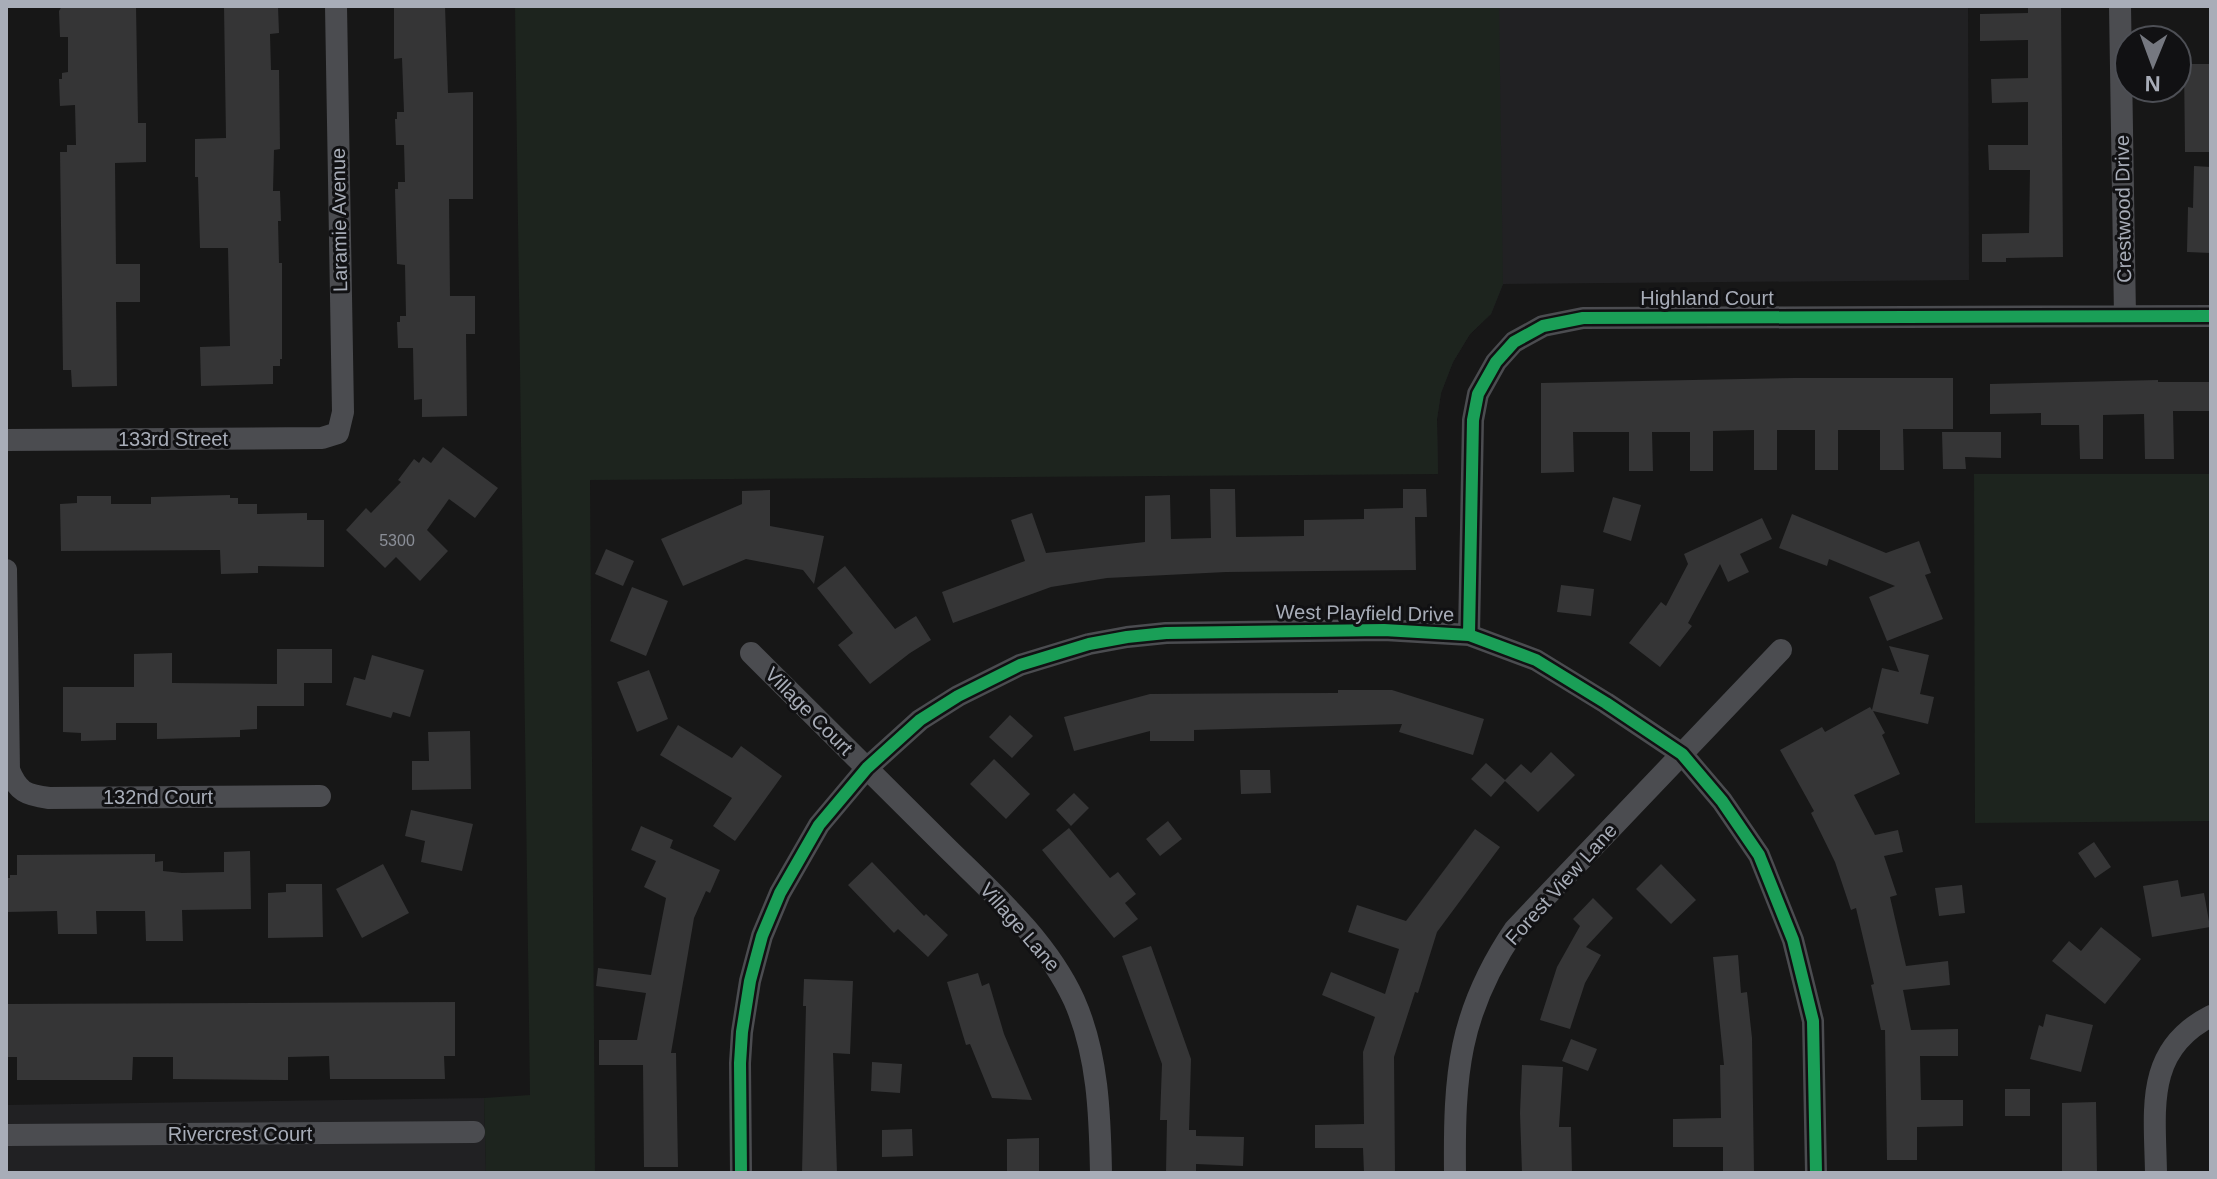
<svg xmlns="http://www.w3.org/2000/svg" width="2217" height="1179" viewBox="0 0 2217 1179" font-family="Arial,sans-serif">
<style>
.built{fill:#212123}
.green{fill:#1d241e}
.building{fill:#353536}
.lines{fill:none;stroke-linecap:round;stroke-linejoin:round}
.minor{stroke:#4b4c50;stroke-width:22}
.cycleway-casing{stroke:#111113;stroke-width:17}
.cycleway{stroke:#1a9f57;stroke-width:12}
.labels{text-anchor:middle;dominant-baseline:central;stroke-width:6;stroke-linejoin:round;paint-order:stroke}
.number-label{font-size:16px;fill:#8b8f98}
.street-label{font-size:20px;fill:#a8adb8;stroke:#111113}
</style>
<rect width="100%" height="100%" fill="#171717"/>
<path class="built" d="M 932,6 L 1968,6 L 1969,280 L 1503,284 L 1491,314 L 1470,334 L 1453,362 L 1441,393 L 1437,419 L 1438,474 Z
M 484,1098 L 486,1173 L 6,1173 L 6,1105 Z"/>
<path class="green" d="M 515,6 L 1499,6 L 1503,284 L 1491,314 L 1470,334 L 1453,362 L 1441,393 L 1437,419 L 1438,474 L 590,480 L 595,1173 L 486,1173 L 484,1098 L 530,1095 Z
M 1974,474 L 2211,474 L 2211,821 L 1975,823 Z"/>
<path class="building" d="M 62,6 L 136,6 L 138,123 L 146,123 L 146,162 L 115,163 L 116,264 L 140,264 L 140,302 L 116,302 L 117,386 L 72,387 L 71,370 L 63,370 L 60,152 L 67,152 L 67,145 L 76,145 L 75,105 L 60,106 L 59,79 L 62,79 L 62,73 L 68,72 L 68,37 L 60,37 L 59,11 Z
M 224,6 L 278,6 L 279,33 L 270,34 L 271,70 L 279,70 L 280,149 L 274,150 L 273,191 L 280,191 L 281,221 L 278,221 L 279,263 L 282,263 L 282,359 L 280,359 L 280,366 L 273,366 L 273,384 L 201,386 L 200,347 L 230,346 L 228,248 L 200,248 L 198,177 L 195,177 L 195,139 L 226,138 Z
M 394,6 L 445,6 L 448,93 L 473,92 L 473,199 L 449,199 L 450,296 L 475,296 L 475,334 L 466,334 L 467,416 L 422,417 L 422,399 L 414,400 L 413,348 L 398,348 L 397,322 L 400,322 L 400,316 L 406,316 L 405,265 L 397,264 L 395,189 L 398,189 L 398,182 L 405,182 L 404,145 L 396,145 L 395,119 L 397,119 L 397,112 L 404,112 L 402,58 L 394,59 Z
M 2028,6 L 2061,6 L 2063,257 L 2006,258 L 2006,262 L 1982,262 L 1982,234 L 2029,233 L 2030,170 L 1989,170 L 1988,145 L 2028,145 L 2028,102 L 1992,103 L 1991,79 L 2028,78 L 2028,40 L 1980,41 L 1980,14 L 2028,13 Z
M 2184,64 L 2211,64 L 2211,152 L 2185,152 Z
M 2194,166 L 2211,167 L 2211,253 L 2187,252 L 2188,207 L 2193,208 Z
M 1796,378 L 1953,378 L 1953,429 L 1903,429 L 1904,470 L 1880,470 L 1880,430 L 1838,430 L 1838,470 L 1815,470 L 1815,430 L 1777,430 L 1777,470 L 1754,470 L 1754,430 L 1713,431 L 1713,471 L 1690,471 L 1690,432 L 1652,432 L 1653,471 L 1629,471 L 1629,432 L 1573,432 L 1574,472 L 1541,473 L 1541,383 Z
M 2158,380 L 2158,382 L 2211,382 L 2211,411 L 2173,411 L 2174,459 L 2145,459 L 2144,414 L 2103,415 L 2103,459 L 2080,459 L 2079,425 L 2041,425 L 2041,413 L 1990,414 L 1990,384 Z
M 1942,432 L 2001,432 L 2001,458 L 1965,457 L 1966,469 L 1943,469 Z
M 443,447 L 498,488 L 475,518 L 449,499 L 427,530 L 448,551 L 420,581 L 396,557 L 385,568 L 346,530 L 366,508 L 371,513 L 401,482 L 398,480 L 414,459 L 419,463 L 423,457 L 431,463 Z
M 1210,489 L 1235,489 L 1236,537 L 1304,536 L 1304,520 L 1364,519 L 1364,509 L 1403,508 L 1403,489 L 1426,489 L 1427,517 L 1415,517 L 1416,570 L 1226,572 L 1107,578 L 1051,587 L 953,623 L 942,592 L 1025,561 L 1011,520 L 1032,513 L 1046,553 L 1145,542 L 1145,496 L 1170,495 L 1171,539 L 1211,538 Z
M 770,490 L 770,526 L 824,536 L 814,584 L 803,570 L 746,559 L 683,586 L 661,539 L 742,504 L 742,491 Z
M 230,495 L 230,498 L 238,498 L 238,504 L 257,504 L 257,514 L 307,513 L 307,520 L 324,520 L 324,567 L 258,566 L 258,573 L 221,574 L 220,550 L 61,551 L 60,504 L 77,503 L 77,496 L 111,496 L 111,504 L 151,504 L 151,497 Z
M 1613,497 L 1641,505 L 1631,541 L 1603,532 Z
M 1792,514 L 1886,553 L 1919,541 L 1931,573 L 1925,575 L 1943,619 L 1887,641 L 1869,597 L 1895,586 L 1829,559 L 1827,566 L 1779,548 Z
M 1762,518 L 1772,539 L 1740,554 L 1749,572 L 1728,582 L 1720,564 L 1688,623 L 1692,626 L 1660,667 L 1629,643 L 1661,602 L 1666,606 L 1688,564 L 1684,554 Z
M 606,549 L 634,561 L 623,586 L 595,574 Z
M 845,566 L 895,629 L 916,616 L 931,640 L 910,653 L 870,684 L 838,645 L 853,633 L 817,588 Z
M 1561,585 L 1594,589 L 1591,616 L 1557,612 Z
M 632,587 L 668,601 L 646,656 L 610,641 Z
M 1889,646 L 1929,655 L 1920,694 L 1934,697 L 1928,724 L 1873,711 L 1885,733 L 1882,735 L 1900,774 L 1854,795 L 1875,835 L 1898,830 L 1903,852 L 1884,856 L 1897,895 L 1890,897 L 1906,966 L 1948,961 L 1950,985 L 1903,990 L 1911,1030 L 1958,1029 L 1958,1056 L 1920,1056 L 1921,1100 L 1963,1100 L 1963,1126 L 1917,1127 L 1917,1160 L 1887,1160 L 1885,1030 L 1881,1030 L 1871,985 L 1874,984 L 1856,908 L 1851,910 L 1835,862 L 1811,813 L 1814,811 L 1780,750 L 1822,727 L 1825,732 L 1870,707 L 1872,710 L 1882,668 L 1899,672 Z
M 277,649 L 332,649 L 332,683 L 304,683 L 304,706 L 257,706 L 257,729 L 240,730 L 240,737 L 157,739 L 157,723 L 116,723 L 116,740 L 81,741 L 81,733 L 63,732 L 63,687 L 134,687 L 134,654 L 172,653 L 172,683 L 277,684 Z
M 372,655 L 424,670 L 410,717 L 393,712 L 391,718 L 346,705 L 354,677 L 365,680 Z
M 649,670 L 668,719 L 637,732 L 617,682 Z
M 1338,690 L 1392,690 L 1484,719 L 1473,755 L 1399,732 L 1402,724 L 1194,730 L 1194,741 L 1150,741 L 1150,731 L 1074,751 L 1064,717 L 1150,694 L 1338,693 Z
M 1010,715 L 1033,736 L 1012,758 L 989,737 Z
M 678,725 L 732,758 L 741,746 L 782,776 L 735,841 L 713,826 L 732,798 L 660,755 Z
M 470,731 L 471,789 L 412,790 L 412,761 L 429,761 L 428,732 Z
M 1551,752 L 1575,775 L 1538,812 L 1505,781 L 1491,797 L 1471,779 L 1486,763 L 1505,780 L 1521,764 L 1531,773 Z
M 994,759 L 1030,794 L 1006,819 L 970,784 Z
M 1240,770 L 1270,770 L 1271,793 L 1241,794 Z
M 1074,793 L 1089,808 L 1071,826 L 1056,810 Z
M 411,810 L 473,824 L 462,871 L 421,862 L 425,841 L 405,836 Z
M 1168,821 L 1182,839 L 1160,856 L 1146,839 Z
M 641,826 L 673,840 L 670,848 L 720,870 L 710,893 L 706,891 L 694,918 L 671,1053 L 676,1053 L 678,1167 L 644,1167 L 643,1065 L 599,1065 L 599,1040 L 637,1040 L 646,993 L 596,986 L 598,968 L 651,975 L 666,898 L 644,887 L 656,861 L 631,850 Z
M 1069,828 L 1110,878 L 1118,872 L 1136,894 L 1125,903 L 1138,919 L 1114,938 L 1042,850 Z
M 1475,829 L 1500,847 L 1437,932 L 1418,993 L 1415,992 L 1394,1057 L 1395,1173 L 1364,1173 L 1363,1148 L 1315,1148 L 1315,1125 L 1364,1124 L 1363,1052 L 1375,1017 L 1322,995 L 1331,972 L 1385,994 L 1399,949 L 1348,932 L 1357,905 L 1406,921 Z
M 2094,842 L 2111,867 L 2095,878 L 2078,853 Z
M 250,851 L 251,909 L 182,910 L 183,941 L 146,941 L 145,911 L 96,911 L 97,934 L 58,934 L 57,911 L 6,912 L 6,878 L 10,878 L 10,875 L 17,875 L 17,855 L 155,854 L 155,862 L 163,861 L 163,871 L 182,873 L 224,872 L 224,852 Z
M 872,862 L 924,916 L 926,914 L 948,935 L 928,957 L 898,929 L 894,933 L 848,885 Z
M 383,864 L 409,913 L 362,938 L 336,889 Z
M 1661,864 L 1696,900 L 1671,924 L 1636,889 Z
M 2178,880 L 2181,897 L 2204,893 L 2210,927 L 2152,937 L 2143,886 Z
M 286,884 L 322,884 L 323,937 L 268,938 L 268,893 L 286,892 Z
M 1962,885 L 1965,913 L 1939,916 L 1935,888 Z
M 1593,898 L 1613,918 L 1586,947 L 1601,955 L 1585,983 L 1570,1029 L 1540,1020 L 1557,967 L 1580,926 L 1573,919 Z
M 2101,927 L 2141,959 L 2105,1004 L 2052,961 L 2069,941 L 2081,951 Z
M 1151,946 L 1191,1059 L 1189,1130 L 1196,1130 L 1196,1136 L 1244,1137 L 1243,1166 L 1196,1164 L 1196,1173 L 1166,1173 L 1167,1120 L 1160,1120 L 1162,1064 L 1122,956 Z
M 1738,955 L 1741,993 L 1747,992 L 1752,1038 L 1754,1173 L 1723,1173 L 1723,1147 L 1673,1147 L 1673,1119 L 1721,1118 L 1720,1065 L 1724,1065 L 1713,957 Z
M 978,973 L 982,986 L 989,983 L 1004,1034 L 1032,1100 L 992,1098 L 970,1044 L 966,1045 L 947,982 Z
M 804,979 L 853,981 L 850,1054 L 833,1053 L 837,1173 L 802,1173 L 806,1006 L 803,1006 Z
M 455,1002 L 455,1056 L 444,1056 L 445,1079 L 330,1079 L 329,1056 L 288,1057 L 288,1080 L 173,1079 L 173,1057 L 133,1057 L 132,1080 L 17,1080 L 17,1057 L 6,1057 L 6,1004 Z
M 2046,1014 L 2093,1025 L 2081,1072 L 2030,1059 L 2039,1025 L 2043,1027 Z
M 1571,1039 L 1597,1049 L 1588,1071 L 1562,1061 Z
M 872,1062 L 902,1064 L 900,1093 L 871,1091 Z
M 1522,1065 L 1563,1067 L 1559,1127 L 1571,1127 L 1572,1173 L 1522,1173 L 1520,1113 Z
M 2005,1089 L 2030,1089 L 2030,1116 L 2005,1116 Z
M 2096,1102 L 2097,1173 L 2062,1173 L 2062,1103 Z
M 912,1129 L 913,1156 L 882,1157 L 882,1130 Z
M 1039,1138 L 1039,1173 L 1007,1173 L 1007,1139 Z"/>
<g class="lines">
<path class="minor" d="M 2120,6 L 2125,316
M 6,440 L 322,438 L 338,433 L 343,412 L 336,6
M 6,570 L 9,770 C 18,792 26,795 49,798 L 320,796
M 1469,635 L 1473,420 L 1478,394 L 1496,362 L 1514,342 L 1543,326 L 1583,318 L 2211,316
M 751,653 C 814,716 878,779 941,842 C 989,890 1045,937 1074,1000 C 1098,1054 1100,1115 1101,1173
M 6,1135 L 474,1132
M 741,1173 L 740,1063 L 742,1032 L 750,981 L 762,936 L 780,893 L 819,825 L 867,768 L 920,720 L 958,696 L 1020,665 L 1089,644 L 1127,637 L 1166,633 L 1384,630 L 1469,635 L 1536,660 L 1606,703 L 1682,754 L 1722,801 L 1759,855 L 1793,940 L 1813,1021 L 1816,1173
M 1455,1173 C 1454,1075 1458,1013 1515,929 L 1781,650
M 2156,1173 C 2155,1110 2144,1050 2211,1016"/>
<g class="cycleway-casing">
<path id="cycleway" d="M 1469,635 L 1473,420 L 1478,394 L 1496,362 L 1514,342 L 1543,326 L 1583,318 L 2211,316
M 741,1173 L 740,1063 L 742,1032 L 750,981 L 762,936 L 780,893 L 819,825 L 867,768 L 920,720 L 958,696 L 1020,665 L 1089,644 L 1127,637 L 1166,633 L 1384,630 L 1469,635 L 1536,660 L 1606,703 L 1682,754 L 1722,801 L 1759,855 L 1793,940 L 1813,1021 L 1816,1173"/>
</g>
<use href="#cycleway" class="cycleway"/>
</g>
<g class="labels">
<g class="number-label">
<text x="397" y="540">5300</text>
</g>
<g class="street-label">
<text transform="translate(2123 209) rotate(-91)">Crestwood Drive</text>
<text transform="translate(339 220) rotate(-91)">Laramie Avenue</text>
<text x="1707" y="298">Highland Court</text>
<text x="173" y="439">133rd Street</text>
<text transform="translate(1365 613) rotate(1)">West Playfield Drive</text>
<text transform="translate(809 711) rotate(45)">Village Court</text>
<text x="158" y="797">132nd Court</text>
<text transform="translate(1561 884) rotate(-48)">Forest View Lane</text>
<text transform="translate(1020 927) rotate(49)">Village Lane</text>
<text x="240" y="1134">Rivercrest Court</text>
</g>
</g>
<rect width="2217" height="1179" fill="none" stroke="#a8adb8" stroke-width="16"/>
<g transform="translate(2153 64) rotate(181)"><circle r="38" fill="#111113" stroke="#4d4f55" stroke-width="2"/>
<path d="M0-6L14 30L0 20L-14 30Z" fill="#757880"/>
<text y="-12" font-size="22" font-weight="bold" text-anchor="middle" fill="#a8adb8">N</text>
</g>
</svg>
